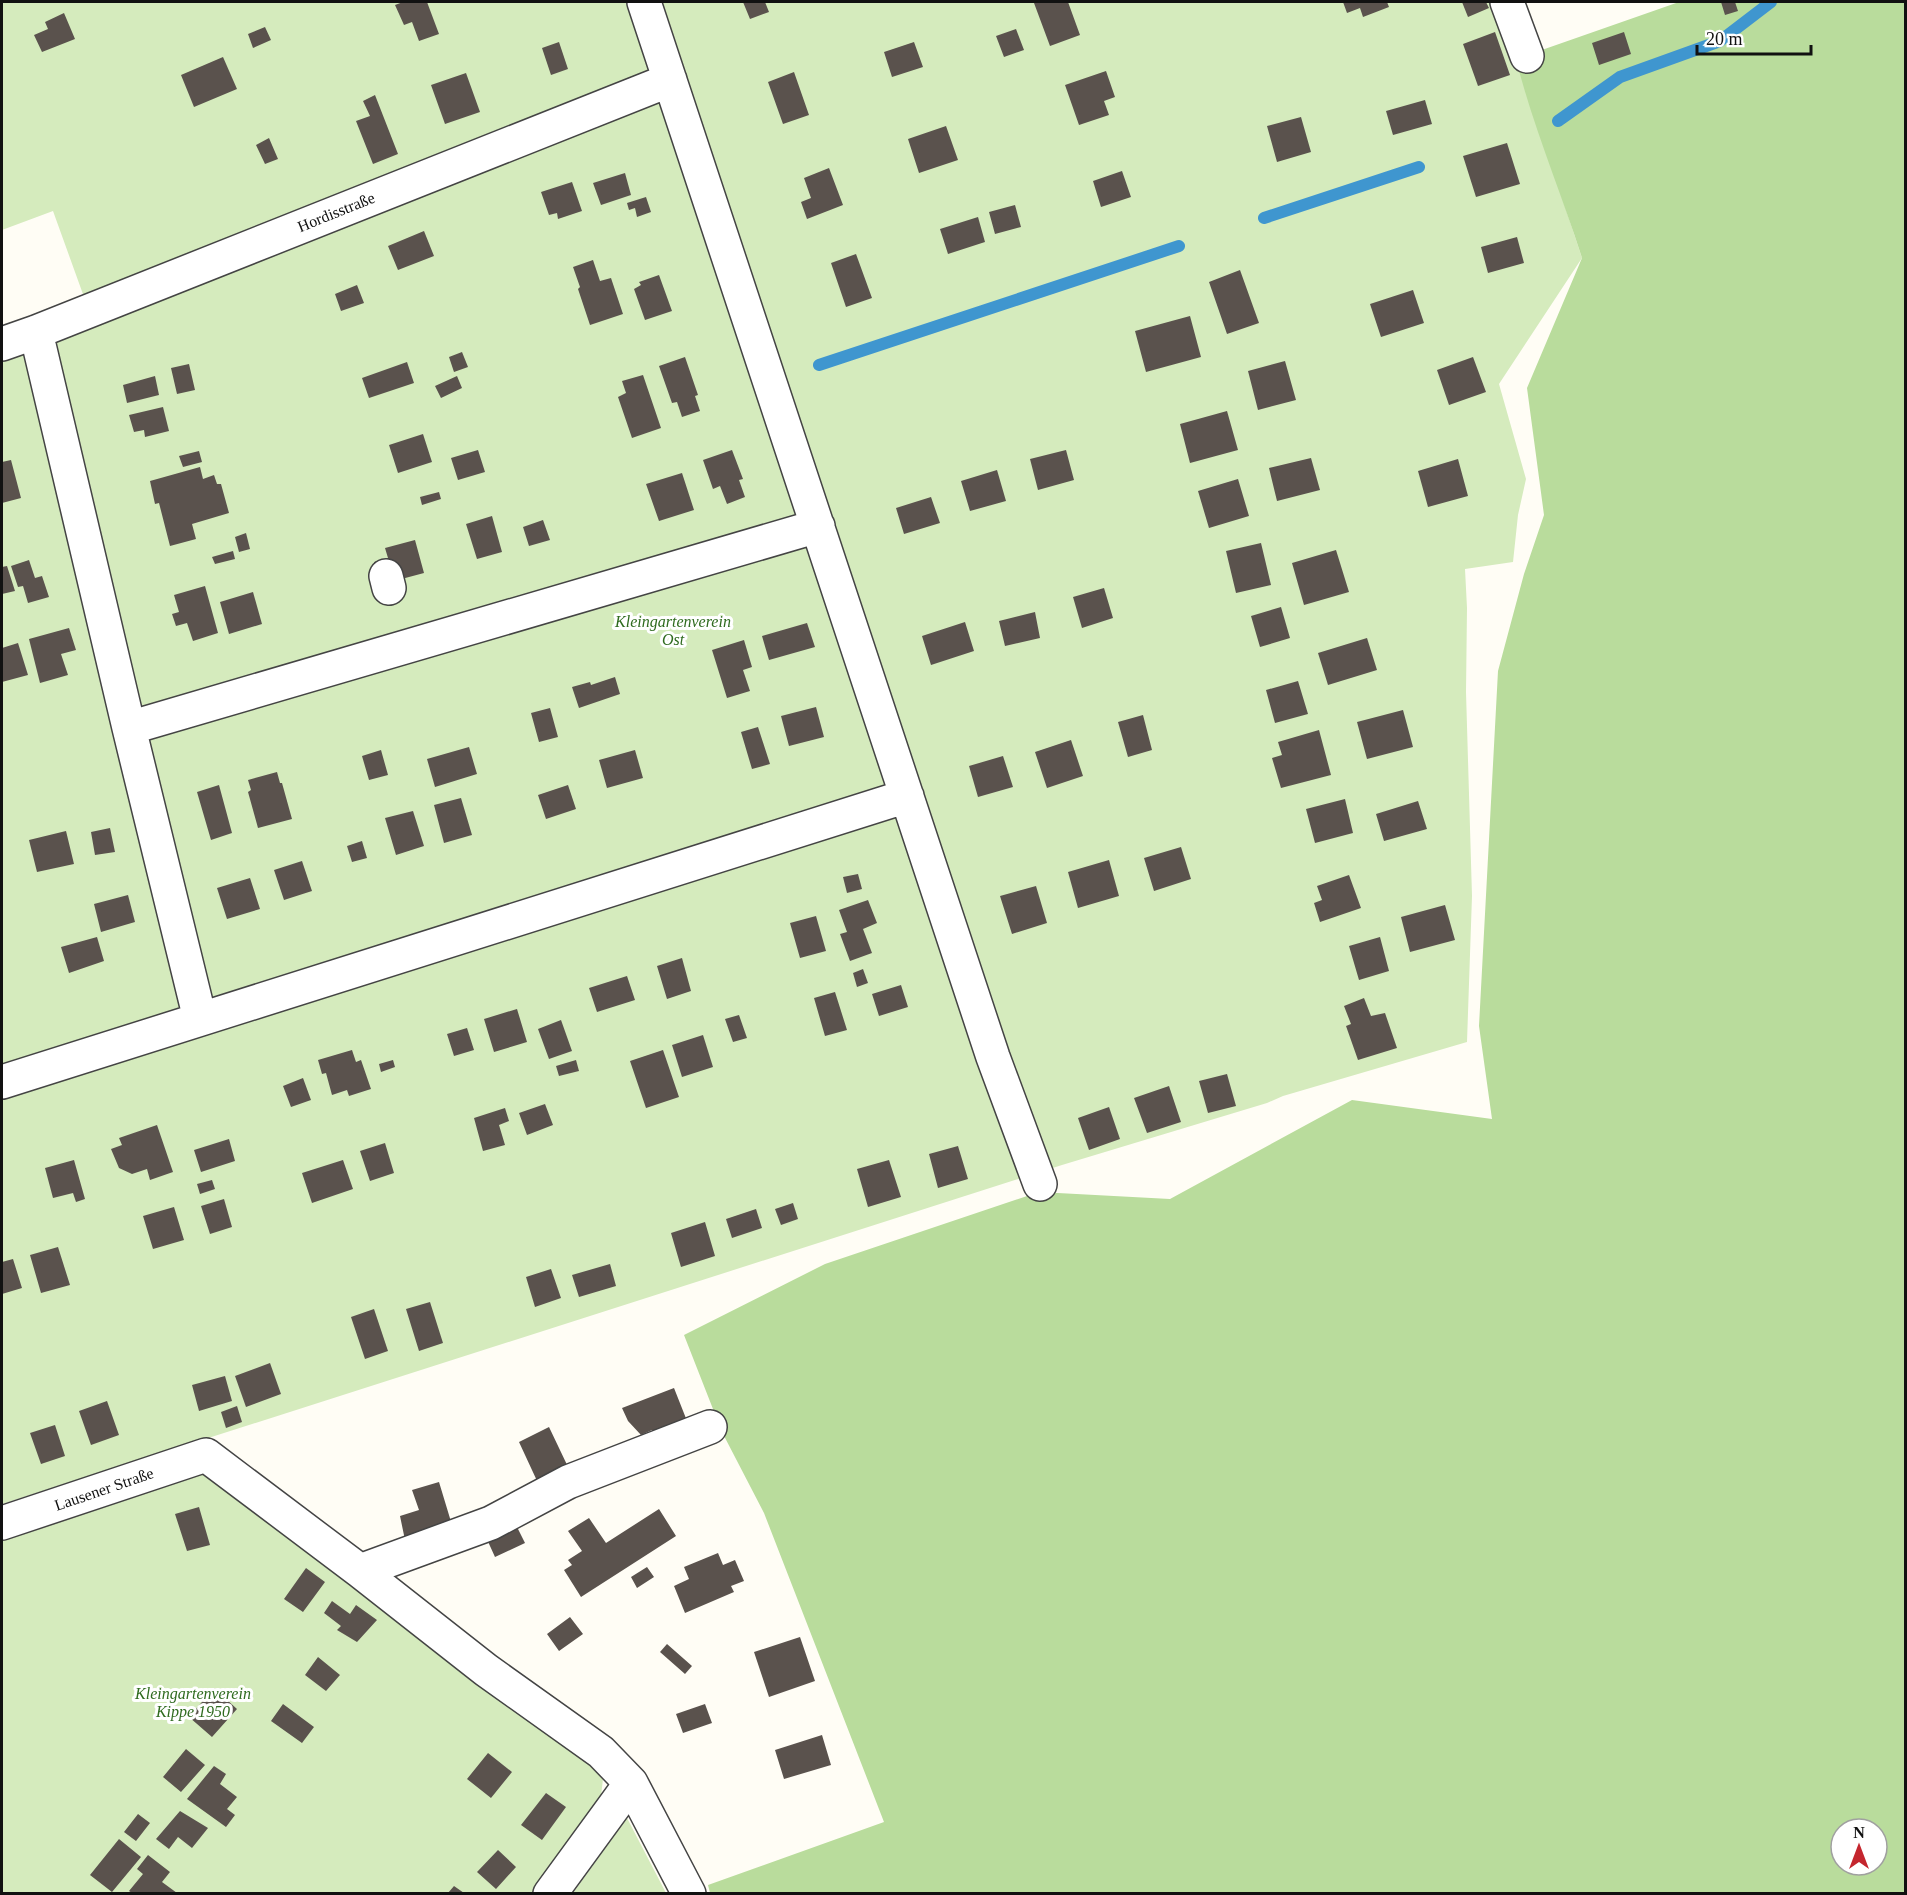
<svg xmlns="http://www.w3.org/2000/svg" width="1907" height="1895" viewBox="0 0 1907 1895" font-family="Georgia,serif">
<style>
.green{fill:#d5ebbd}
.forest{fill:#b9dc9c;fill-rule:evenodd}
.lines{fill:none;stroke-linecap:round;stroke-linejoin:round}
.stream{stroke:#3f96cf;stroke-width:12}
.building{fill:#5a524d}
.minor-casing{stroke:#444;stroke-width:36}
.minor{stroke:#fff;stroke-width:33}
.labels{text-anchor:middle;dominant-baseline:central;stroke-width:6;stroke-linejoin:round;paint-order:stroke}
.street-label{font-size:16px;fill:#111;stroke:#fff}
.park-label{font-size:16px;font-style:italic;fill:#2f6b1f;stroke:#fff}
</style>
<rect width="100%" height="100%" fill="#fffdf5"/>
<path class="green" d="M 2,2 L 1492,2 L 1516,59 L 1582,258 L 1499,384 L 1526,479 L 1518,515 L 1513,562 L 1465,569 L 1467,608 L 1466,692 L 1472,896 L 1467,1042 L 1283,1096 L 1267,1103 L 1062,1165 L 2,1504 L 2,328 L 84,297 L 53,211 L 2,230 Z
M 201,1471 L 604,1770 L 601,1796 L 535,1893 L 2,1893 L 2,1540 L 114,1504 Z
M 627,1818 L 666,1893 L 573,1893 Z"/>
<path class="forest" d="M 1679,2 L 1905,2 L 1905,1893 L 710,1893 L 708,1885 L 884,1822 L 764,1513 L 722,1432 L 684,1335 L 825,1264 L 1039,1192 L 1170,1199 L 1352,1100 L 1492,1119 L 1479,1026 L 1498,671 L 1524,574 L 1544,515 L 1527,388 L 1582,258 C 1561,192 1533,127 1516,59 ZM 1841,1829 L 1877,1829 L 1877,1865 L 1841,1865 Z"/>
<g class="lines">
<path class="stream" d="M 1558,121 L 1620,77 L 1720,41 L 1771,2
M 1264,218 L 1419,167
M 819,365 L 1179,246"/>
</g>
<path class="building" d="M 403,2 L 427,2 L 439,34 L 419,41 L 412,22 L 404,25 L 395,5 Z
M 743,2 L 765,2 L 769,12 L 750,19 Z
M 1037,2 L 1068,2 L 1080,35 L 1050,46 L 1034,3 Z
M 1343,2 L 1387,2 L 1389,7 L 1363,17 L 1360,8 L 1347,13 Z
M 1462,2 L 1486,2 L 1489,8 L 1468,17 Z
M 1721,2 L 1735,2 L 1738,11 L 1725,15 Z
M 64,13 L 75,39 L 42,52 L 34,35 L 48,29 L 45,22 Z
M 265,27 L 271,40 L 253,48 L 248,34 Z
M 1016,29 L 1024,50 L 1004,57 L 996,36 Z
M 1495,32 L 1510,75 L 1478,86 L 1463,44 Z
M 1624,32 L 1631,54 L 1599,65 L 1592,43 Z
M 559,42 L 568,69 L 551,75 L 542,48 Z
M 914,42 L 923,67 L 892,77 L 884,52 Z
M 223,57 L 237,89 L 194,107 L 181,75 Z
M 1106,71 L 1115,97 L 1104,101 L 1109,115 L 1079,125 L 1065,85 Z
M 794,72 L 809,115 L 783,124 L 768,82 Z
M 466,73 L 480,112 L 445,124 L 431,85 Z
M 375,95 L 398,154 L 373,164 L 356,121 L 370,116 L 363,101 Z
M 1425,100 L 1432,124 L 1393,135 L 1386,111 Z
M 1301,117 L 1311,152 L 1277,162 L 1267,126 Z
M 946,126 L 958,160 L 919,173 L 908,139 Z
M 269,138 L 278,159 L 265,164 L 256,145 Z
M 1507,143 L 1520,184 L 1476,197 L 1463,156 Z
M 829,168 L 843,205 L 807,219 L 801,202 L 811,198 L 804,178 Z
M 1122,171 L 1131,197 L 1101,207 L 1093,181 Z
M 625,173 L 631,195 L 601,205 L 593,183 Z
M 572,182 L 582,211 L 558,219 L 557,213 L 549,215 L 541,192 Z
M 646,197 L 651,212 L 637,217 L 635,208 L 629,210 L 627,203 Z
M 1015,205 L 1021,227 L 995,234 L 989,212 Z
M 978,217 L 985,242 L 948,254 L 940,229 Z
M 424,231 L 434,256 L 398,270 L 388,246 Z
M 1517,237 L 1524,263 L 1488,273 L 1481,247 Z
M 856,254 L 872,298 L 846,307 L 831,263 Z
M 593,260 L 600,281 L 611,278 L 623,314 L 590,325 L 578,289 L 580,287 L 573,267 Z
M 1240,270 L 1259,323 L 1227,334 L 1209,282 Z
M 659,275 L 672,311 L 645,320 L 634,289 L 641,285 L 639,282 Z
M 357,285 L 364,303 L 341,311 L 335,294 Z
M 1413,290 L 1424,323 L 1381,337 L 1370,304 Z
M 1190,316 L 1201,357 L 1146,372 L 1135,331 Z
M 462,352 L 468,367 L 454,372 L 449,357 Z
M 685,357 L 698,395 L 695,396 L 700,411 L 682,417 L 677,402 L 672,403 L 659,366 Z
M 1473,357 L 1486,392 L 1449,405 L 1437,370 Z
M 1285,361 L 1296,400 L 1258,410 L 1248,371 Z
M 407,362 L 414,383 L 369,398 L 362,378 Z
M 189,364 L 195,390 L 177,394 L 171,368 Z
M 643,375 L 661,428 L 632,438 L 618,397 L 626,393 L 622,381 Z
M 155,376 L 159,395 L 127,403 L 123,385 Z
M 457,376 L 462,388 L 441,398 L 435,386 Z
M 163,407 L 169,431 L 145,437 L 144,430 L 134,432 L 129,415 Z
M 1227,411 L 1238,450 L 1190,463 L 1180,424 Z
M 423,434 L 432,462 L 398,473 L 389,445 Z
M 478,450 L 485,472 L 458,480 L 451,458 Z
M 732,450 L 743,479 L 739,480 L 745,497 L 727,504 L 720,486 L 713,489 L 703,460 Z
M 1066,450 L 1074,480 L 1038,490 L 1030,459 Z
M 199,451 L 202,462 L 183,467 L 179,456 Z
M 1311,458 L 1320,490 L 1277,501 L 1269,468 Z
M 1458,459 L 1468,496 L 1428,507 L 1418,471 Z
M 11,460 L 21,498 L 2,503 L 2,462 Z
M 200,467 L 203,479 L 214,475 L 217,484 L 221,484 L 229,513 L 192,524 L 196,539 L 170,546 L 159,503 L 155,504 L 150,481 Z
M 997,470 L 1006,501 L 970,511 L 961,481 Z
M 682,473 L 694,510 L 659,521 L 646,484 Z
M 1238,479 L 1249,516 L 1209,528 L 1198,491 Z
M 439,492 L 441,499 L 422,505 L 420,497 Z
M 931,497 L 940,523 L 904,534 L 896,508 Z
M 492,516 L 502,552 L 477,559 L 466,524 Z
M 543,520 L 550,540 L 529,546 L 523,527 Z
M 246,533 L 250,549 L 239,552 L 235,537 Z
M 415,540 L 424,573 L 394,581 L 379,578 L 374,562 L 388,558 L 385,548 Z
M 1261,543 L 1271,585 L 1236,593 L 1226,551 Z
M 1336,550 L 1349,592 L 1304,605 L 1292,563 Z
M 233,551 L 235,559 L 215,564 L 212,557 Z
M 29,560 L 35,578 L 42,576 L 49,597 L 28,603 L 23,586 L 18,587 L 11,566 Z
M 7,566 L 15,591 L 2,594 L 2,567 Z
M 205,586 L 218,633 L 193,641 L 187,623 L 176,626 L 172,614 L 179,612 L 174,595 Z
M 1104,588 L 1113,618 L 1082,628 L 1073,597 Z
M 253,592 L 262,624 L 229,634 L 220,602 Z
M 1281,607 L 1290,638 L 1260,647 L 1251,616 Z
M 1035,612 L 1040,638 L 1005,646 L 999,621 Z
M 965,622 L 974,651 L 931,665 L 922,636 Z
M 807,623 L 815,647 L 769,660 L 762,636 Z
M 69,628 L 76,650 L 61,654 L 68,675 L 40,683 L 29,639 Z
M 1367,638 L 1377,670 L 1328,685 L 1318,653 Z
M 744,640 L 752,667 L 743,670 L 750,691 L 727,698 L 712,650 Z
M 18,643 L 28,675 L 2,682 L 2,648 Z
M 615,677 L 620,694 L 579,708 L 572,687 L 590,682 L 591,685 Z
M 1298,681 L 1308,714 L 1275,723 L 1266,690 Z
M 816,707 L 824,737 L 789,746 L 781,716 Z
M 550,708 L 558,737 L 539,742 L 531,713 Z
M 1403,710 L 1413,747 L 1367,759 L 1357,722 Z
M 1143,715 L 1152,750 L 1128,757 L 1118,722 Z
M 758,727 L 770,764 L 752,769 L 741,732 Z
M 1319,730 L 1331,775 L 1281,788 L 1272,758 L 1282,755 L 1278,742 Z
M 1071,740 L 1083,776 L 1047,788 L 1035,752 Z
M 469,747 L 477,774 L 435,787 L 427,759 Z
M 381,750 L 388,775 L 369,780 L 362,756 Z
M 635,750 L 643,778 L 607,788 L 599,760 Z
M 1003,756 L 1013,787 L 978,797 L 969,766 Z
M 277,772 L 280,783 L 282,783 L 292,819 L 258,828 L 248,792 L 251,790 L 248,780 Z
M 219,785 L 232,833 L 211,840 L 197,792 Z
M 568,785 L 576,809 L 546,819 L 538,795 Z
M 461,798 L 472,835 L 444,843 L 434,805 Z
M 1345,799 L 1353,833 L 1315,843 L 1306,809 Z
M 1418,801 L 1427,829 L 1384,841 L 1376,814 Z
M 413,811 L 424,846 L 396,855 L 385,818 Z
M 110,828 L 115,852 L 95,855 L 91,832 Z
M 66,831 L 74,864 L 37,872 L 29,840 Z
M 362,841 L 367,858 L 352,862 L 347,846 Z
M 1181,847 L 1191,879 L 1154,891 L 1144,858 Z
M 1109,860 L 1119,896 L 1078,908 L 1068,872 Z
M 302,861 L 312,891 L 284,900 L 274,870 Z
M 858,874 L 862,889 L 847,893 L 843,877 Z
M 1349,875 L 1361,908 L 1320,922 L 1314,903 L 1322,900 L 1317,886 Z
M 250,878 L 260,909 L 227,919 L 217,888 Z
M 1036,886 L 1047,923 L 1012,934 L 1000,896 Z
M 128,895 L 135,922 L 101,932 L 94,904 Z
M 868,900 L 877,923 L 863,929 L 872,953 L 850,961 L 840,934 L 847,932 L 839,910 Z
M 1445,905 L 1455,940 L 1410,952 L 1401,917 Z
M 816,916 L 826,951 L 800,958 L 790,923 Z
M 97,937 L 104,961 L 69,973 L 61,947 Z
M 1380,937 L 1389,971 L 1359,980 L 1349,946 Z
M 682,958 L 691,991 L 667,999 L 657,966 Z
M 863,969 L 868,983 L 857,987 L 853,973 Z
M 627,976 L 635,1000 L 597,1012 L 589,988 Z
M 901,985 L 908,1007 L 879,1016 L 872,994 Z
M 835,992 L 847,1030 L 825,1036 L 814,998 Z
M 1364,998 L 1371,1016 L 1385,1013 L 1397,1048 L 1358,1060 L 1346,1026 L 1351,1024 L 1344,1006 Z
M 517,1009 L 527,1042 L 494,1052 L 484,1019 Z
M 739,1015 L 747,1038 L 733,1042 L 725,1019 Z
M 561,1020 L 572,1051 L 549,1059 L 538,1029 Z
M 467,1028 L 474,1050 L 454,1056 L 447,1034 Z
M 703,1035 L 713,1067 L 682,1077 L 672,1045 Z
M 352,1050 L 356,1062 L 361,1060 L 371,1089 L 349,1096 L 347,1090 L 332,1095 L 326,1073 L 322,1074 L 318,1060 Z
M 663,1050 L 679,1097 L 646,1108 L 630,1061 Z
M 393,1060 L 395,1067 L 381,1072 L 379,1064 Z
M 576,1060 L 579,1071 L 559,1076 L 556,1066 Z
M 1227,1074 L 1236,1106 L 1208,1113 L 1199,1081 Z
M 303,1078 L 311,1100 L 291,1107 L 283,1086 Z
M 1169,1086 L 1181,1122 L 1147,1133 L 1134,1098 Z
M 545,1104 L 553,1125 L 527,1135 L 519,1113 Z
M 1109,1107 L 1120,1139 L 1089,1150 L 1078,1118 Z
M 505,1108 L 509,1121 L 499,1125 L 505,1145 L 483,1151 L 474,1118 Z
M 157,1125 L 173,1172 L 150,1180 L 147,1169 L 132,1174 L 119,1168 L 111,1149 L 122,1145 L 119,1138 Z
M 229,1139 L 235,1161 L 201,1172 L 194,1150 Z
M 385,1143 L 394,1173 L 370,1181 L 360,1151 Z
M 958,1146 L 968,1179 L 938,1188 L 929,1154 Z
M 74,1160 L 85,1199 L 76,1202 L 73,1193 L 53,1198 L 45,1168 Z
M 343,1160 L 353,1189 L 312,1203 L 302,1173 Z
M 889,1160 L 901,1197 L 868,1207 L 857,1169 Z
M 212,1180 L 215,1189 L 200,1194 L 197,1184 Z
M 224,1199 L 232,1227 L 210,1234 L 201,1206 Z
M 793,1203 L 798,1219 L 781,1225 L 775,1209 Z
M 174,1207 L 184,1240 L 153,1249 L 143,1216 Z
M 756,1209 L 762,1228 L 732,1238 L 726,1219 Z
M 705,1222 L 715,1256 L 681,1267 L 671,1233 Z
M 58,1247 L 70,1285 L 41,1293 L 30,1255 Z
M 13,1259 L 22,1288 L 2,1294 L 2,1262 Z
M 610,1264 L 616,1286 L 579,1297 L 572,1275 Z
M 551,1269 L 561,1298 L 535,1307 L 526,1277 Z
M 430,1302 L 443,1343 L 419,1351 L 406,1309 Z
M 374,1309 L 388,1351 L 365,1359 L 351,1317 Z
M 270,1363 L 281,1394 L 246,1407 L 235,1376 Z
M 225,1376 L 232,1401 L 199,1411 L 192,1385 Z
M 674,1388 L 689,1426 L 656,1438 L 652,1430 L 641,1435 L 628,1421 L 622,1408 Z
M 107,1401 L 119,1435 L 91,1445 L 79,1411 Z
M 237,1406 L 242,1422 L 226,1428 L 221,1412 Z
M 55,1425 L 65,1456 L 41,1464 L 30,1433 Z
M 549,1427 L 569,1469 L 538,1483 L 519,1442 Z
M 439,1482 L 452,1525 L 405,1540 L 400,1516 L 419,1510 L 412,1490 Z
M 199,1507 L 210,1545 L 187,1551 L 175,1514 Z
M 659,1509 L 676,1536 L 581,1597 L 564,1570 L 572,1565 L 568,1560 L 582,1551 L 568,1531 L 589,1518 L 606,1543 Z
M 514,1521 L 525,1543 L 495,1557 L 485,1535 Z
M 718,1553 L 723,1565 L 735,1560 L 744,1581 L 731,1586 L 734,1592 L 685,1613 L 674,1586 L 689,1579 L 684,1567 Z
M 647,1567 L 654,1577 L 637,1588 L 631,1577 Z
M 306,1568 L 325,1582 L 303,1612 L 284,1599 Z
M 332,1601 L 350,1614 L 356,1605 L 377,1620 L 357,1642 L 337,1630 L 341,1626 L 324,1613 Z
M 570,1617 L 583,1634 L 559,1651 L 547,1634 Z
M 800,1637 L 815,1681 L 769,1697 L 754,1652 Z
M 667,1644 L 692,1666 L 685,1674 L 660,1652 Z
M 318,1657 L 340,1675 L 326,1691 L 305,1675 Z
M 214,1688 L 237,1709 L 212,1737 L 189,1717 Z
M 283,1704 L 314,1727 L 302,1743 L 271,1721 Z
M 705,1704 L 712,1723 L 683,1733 L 676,1714 Z
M 822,1735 L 831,1765 L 784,1779 L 775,1750 Z
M 186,1749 L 205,1765 L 181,1792 L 163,1777 Z
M 488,1753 L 512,1772 L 491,1798 L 467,1779 Z
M 214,1766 L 226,1774 L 220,1784 L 237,1797 L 227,1809 L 235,1815 L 226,1827 L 187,1799 Z
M 546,1793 L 566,1807 L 542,1840 L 521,1825 Z
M 180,1811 L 208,1828 L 192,1848 L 178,1837 L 169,1849 L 156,1839 Z
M 138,1814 L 150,1823 L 136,1841 L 124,1832 Z
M 119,1839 L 141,1857 L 112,1892 L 90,1875 Z
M 498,1850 L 516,1867 L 496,1889 L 477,1872 Z
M 148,1855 L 170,1872 L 162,1882 L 177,1893 L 132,1893 L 129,1891 L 143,1874 L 137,1869 Z
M 454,1886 L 464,1893 L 448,1893 Z"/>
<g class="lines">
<g class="minor-casing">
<path id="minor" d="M 644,2 L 993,1057 L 1040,1184
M 1507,2 L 1527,56
M 36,332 L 129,728 L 200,1019
M 2,344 L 36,332 L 670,80
M 386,576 L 389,588
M 129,728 L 818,526
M 2,1082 L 907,796
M 2,1523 L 206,1455 L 360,1571 L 486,1670 L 601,1752 L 631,1783 L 689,1894
M 360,1571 L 491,1523 L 568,1482 L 710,1427
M 550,1894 L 631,1783"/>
</g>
<use href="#minor" class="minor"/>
</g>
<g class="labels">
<g class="street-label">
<text transform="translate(336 212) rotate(-22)">Hordisstraße</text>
<text transform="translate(104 1489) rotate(-19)">Lausener Straße</text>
</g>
<g class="park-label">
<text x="673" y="621">Kleingartenverein<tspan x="673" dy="18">Ost</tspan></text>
<text x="193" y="1693">Kleingartenverein<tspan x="193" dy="18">Kippe 1950</tspan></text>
</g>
</g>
<rect width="1907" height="1895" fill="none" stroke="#111111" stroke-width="6"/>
<g transform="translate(1859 1847)"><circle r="28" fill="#ffffff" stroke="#a0a0a0" stroke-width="1.5"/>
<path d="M0-4.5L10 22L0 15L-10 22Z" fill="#c4262e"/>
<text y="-9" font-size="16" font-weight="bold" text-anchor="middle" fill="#111111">N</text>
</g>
<path d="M1697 45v9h114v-9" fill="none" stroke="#111111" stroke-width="3"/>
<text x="1706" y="45" font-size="18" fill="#111111" stroke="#ffffff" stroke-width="4.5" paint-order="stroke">20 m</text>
</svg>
